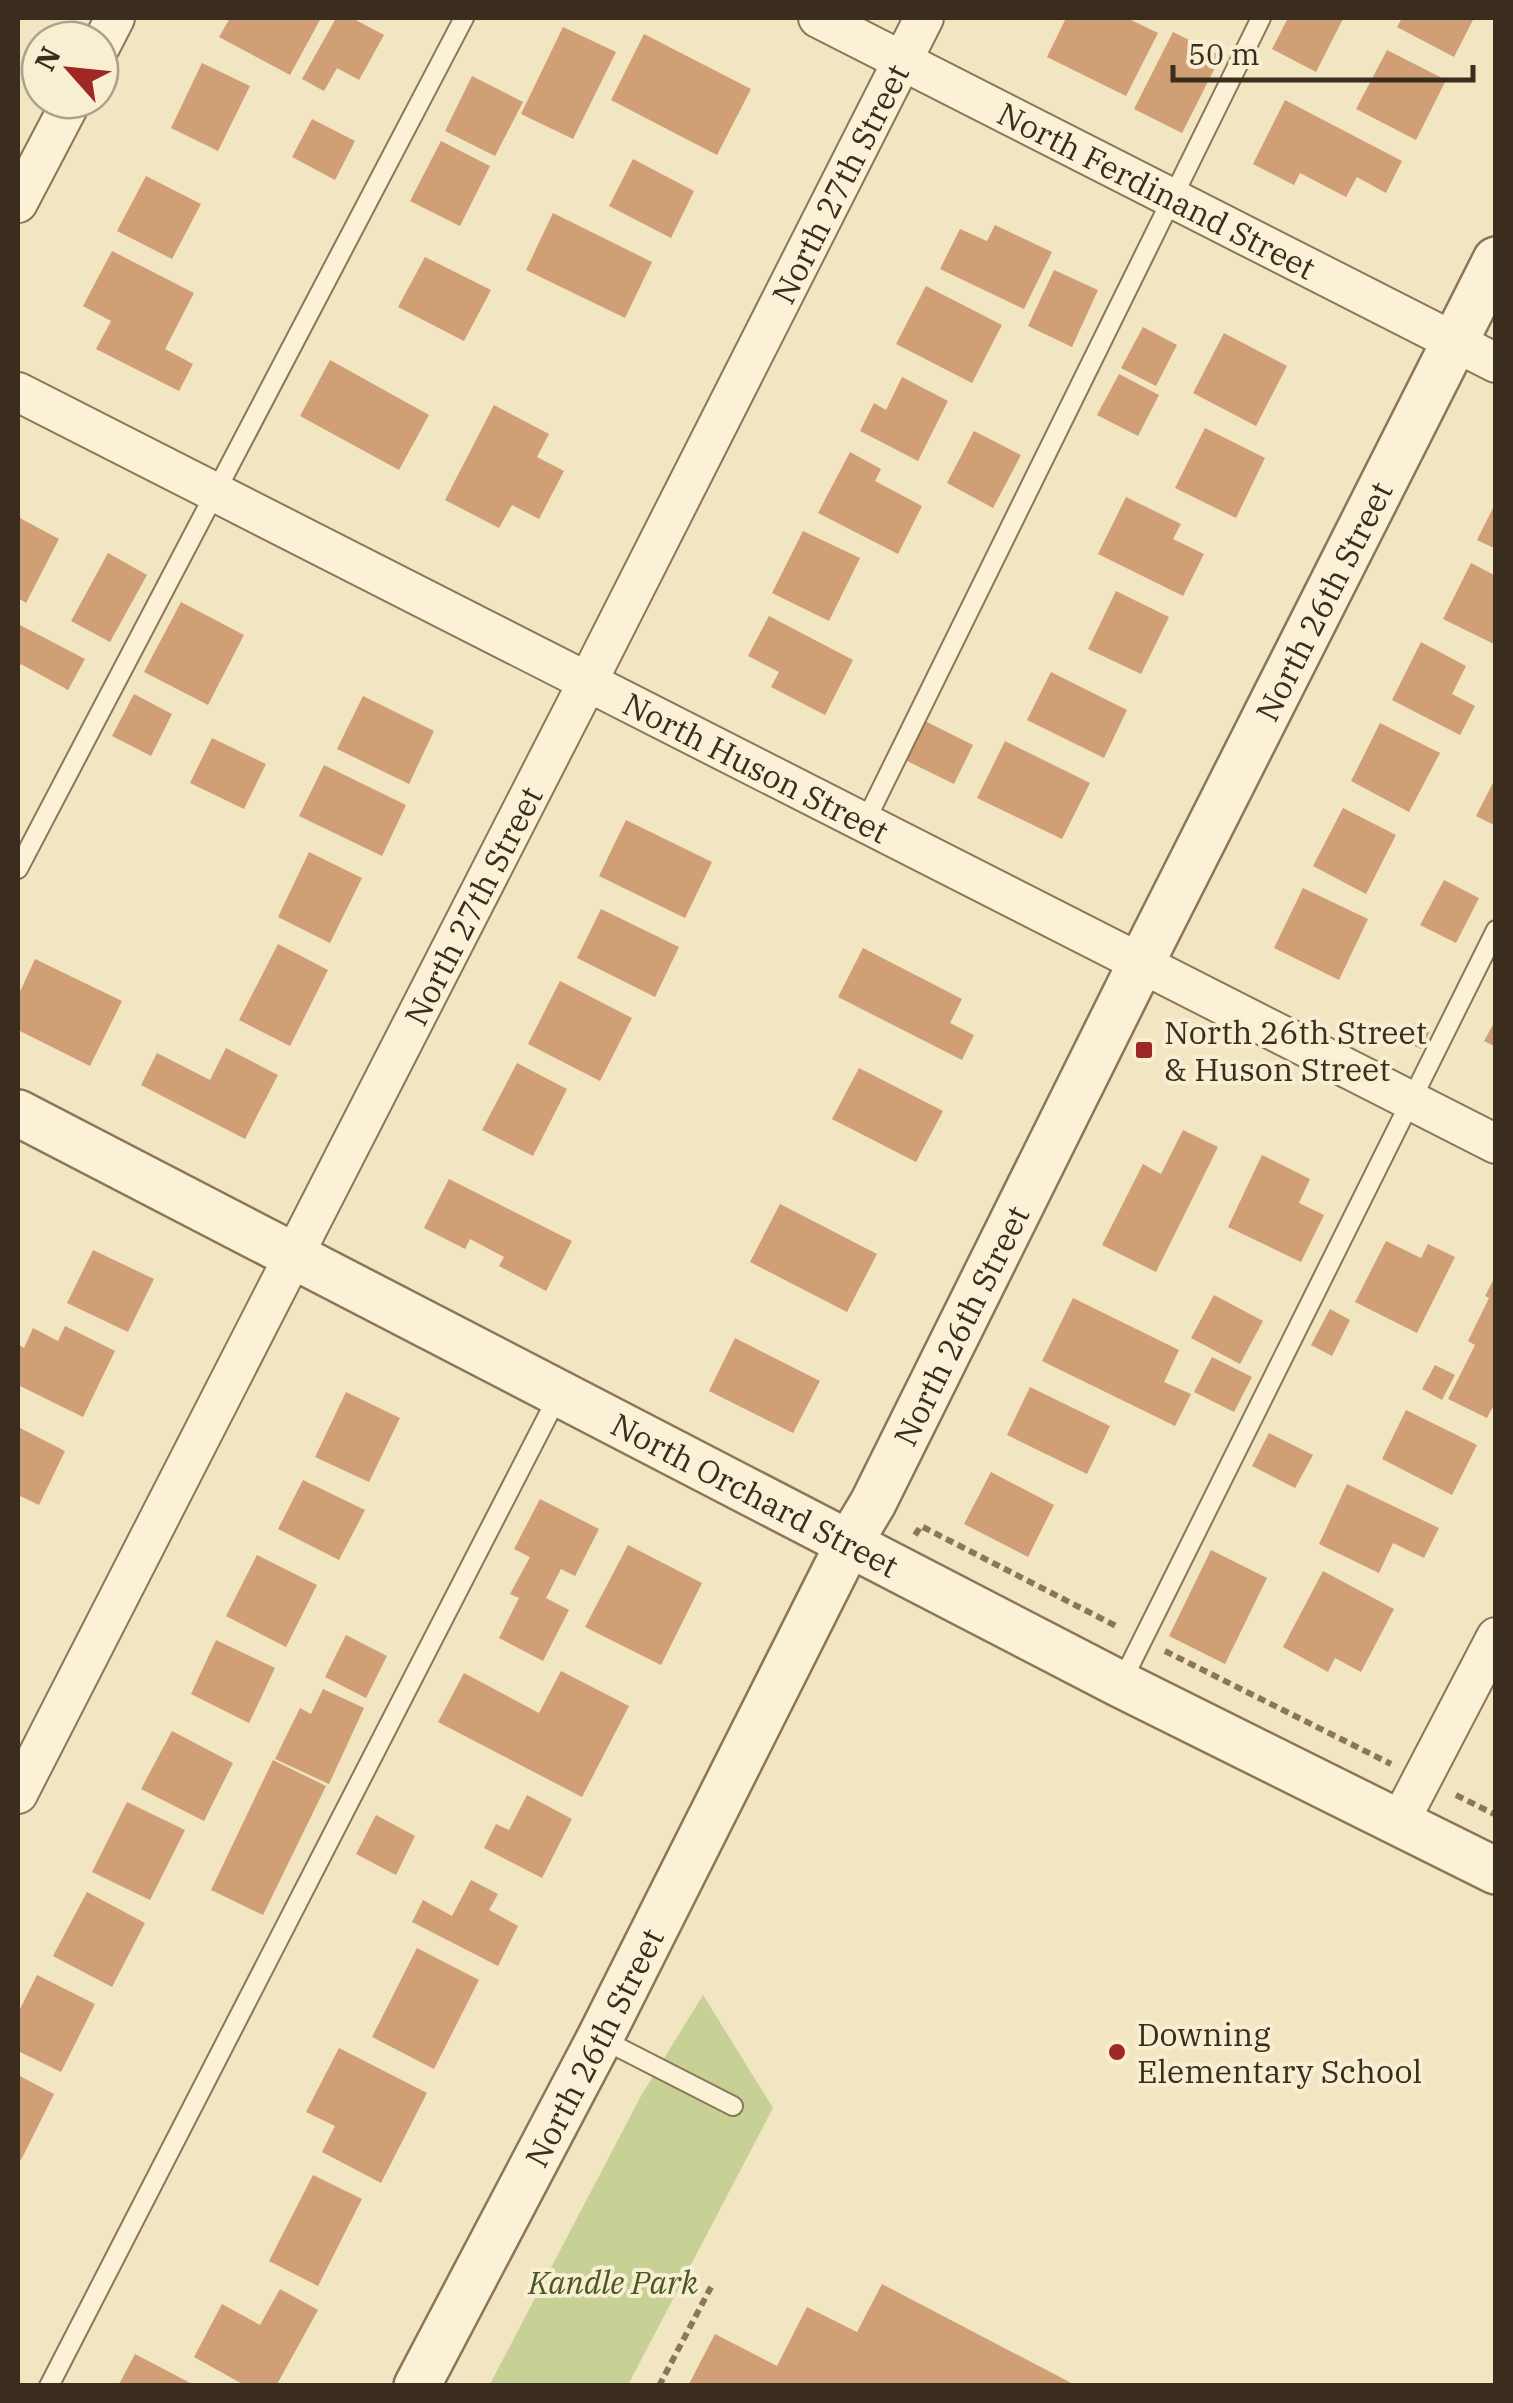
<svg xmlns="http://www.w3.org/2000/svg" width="1513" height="2403" viewBox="0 0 1513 2403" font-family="'IBM Plex Serif',serif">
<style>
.green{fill:#c7d095}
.building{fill:#d19f76}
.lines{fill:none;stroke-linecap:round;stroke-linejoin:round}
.service-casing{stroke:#8c7658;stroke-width:22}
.minor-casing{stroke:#8c7658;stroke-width:42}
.tertiary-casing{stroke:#8c7658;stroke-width:50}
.path{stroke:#8c7658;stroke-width:6;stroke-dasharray:8 5;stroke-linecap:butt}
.service{stroke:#fbf1d6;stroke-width:18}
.minor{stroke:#fbf1d6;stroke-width:38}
.tertiary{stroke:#fbf1d6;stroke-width:45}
.poi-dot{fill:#9f2824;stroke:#f8eed2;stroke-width:4}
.labels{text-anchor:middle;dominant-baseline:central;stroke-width:8;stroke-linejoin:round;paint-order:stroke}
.street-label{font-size:32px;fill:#3b2d1d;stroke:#f8eed2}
.poi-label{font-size:32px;fill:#3b2d1d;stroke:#f8eed2;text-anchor:start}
.park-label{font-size:32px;font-style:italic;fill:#495822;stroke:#f8eed2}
</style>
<rect width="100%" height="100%" fill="#f1e5c2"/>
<path class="green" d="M 703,1995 L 773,2108 L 628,2385 L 489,2386 L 641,2096 Z"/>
<path class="building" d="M 230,18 L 321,18 L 290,75 L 219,37 Z
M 336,18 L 352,18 L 384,35 L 359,80 L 337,68 L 324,91 L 302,79 Z
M 1066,18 L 1127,18 L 1158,33 L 1126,96 L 1047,57 Z
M 1288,18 L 1343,19 L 1316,72 L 1272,49 Z
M 1402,18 L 1474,18 L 1454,57 L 1397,27 Z
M 563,27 L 616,52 L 573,139 L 521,114 Z
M 1173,32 L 1221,56 L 1182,133 L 1134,109 Z
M 644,34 L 751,89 L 717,155 L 611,100 Z
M 1387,50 L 1446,80 L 1416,140 L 1356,109 Z
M 202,63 L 250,86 L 218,151 L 171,128 Z
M 472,76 L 523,102 L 495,156 L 445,131 Z
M 1285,100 L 1402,161 L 1386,193 L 1357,177 L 1346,197 L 1300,173 L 1294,185 L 1253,164 Z
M 312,119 L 355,141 L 335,180 L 292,157 Z
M 441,141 L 490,166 L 460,226 L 410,201 Z
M 633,159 L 694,191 L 671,238 L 609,206 Z
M 146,176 L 201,204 L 172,259 L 117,231 Z
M 553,213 L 652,262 L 625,318 L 526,270 Z
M 995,225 L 1052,252 L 1024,309 L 940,269 L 960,229 L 987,241 Z
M 112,251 L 194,293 L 165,349 L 193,364 L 179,391 L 96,349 L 111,321 L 83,306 Z
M 425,257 L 491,290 L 464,341 L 398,307 Z
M 1054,270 L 1098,290 L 1072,347 L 1028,326 Z
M 926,286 L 1002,325 L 972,383 L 896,344 Z
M 1143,327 L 1177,345 L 1156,386 L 1121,368 Z
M 1224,333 L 1287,366 L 1256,426 L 1193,393 Z
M 330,360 L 429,415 L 399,470 L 300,416 Z
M 1119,374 L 1159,395 L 1138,436 L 1097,415 Z
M 902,377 L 948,401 L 918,461 L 860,431 L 874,403 L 886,410 Z
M 494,405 L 549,434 L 537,457 L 564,471 L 539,519 L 512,505 L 499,528 L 445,500 Z
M 1205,428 L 1265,458 L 1236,518 L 1175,488 Z
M 974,431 L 1021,455 L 993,508 L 947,483 Z
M 850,452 L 881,469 L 875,481 L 922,506 L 898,554 L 818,513 Z
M 1126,497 L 1181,524 L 1173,539 L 1204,554 L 1183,596 L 1098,554 Z
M 1496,502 L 1496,549 L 1477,540 Z
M 18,517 L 59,539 L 26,603 L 18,598 Z
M 803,531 L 860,558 L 829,621 L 772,593 Z
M 108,553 L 147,575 L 110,642 L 71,621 Z
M 1471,563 L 1496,576 L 1496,645 L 1443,619 Z
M 1116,591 L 1169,617 L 1141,674 L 1088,649 Z
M 181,602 L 244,635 L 208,705 L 144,672 Z
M 769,616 L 853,660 L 825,715 L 771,687 L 779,672 L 748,656 Z
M 18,624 L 85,659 L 68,690 L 21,664 L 18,670 Z
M 1421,642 L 1466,666 L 1452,694 L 1475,706 L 1460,735 L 1392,700 Z
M 1051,672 L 1127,710 L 1104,758 L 1027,720 Z
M 134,694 L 172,714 L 151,756 L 112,736 Z
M 363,696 L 434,731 L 409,784 L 337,749 Z
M 923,720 L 973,745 L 954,784 L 903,759 Z
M 1380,723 L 1440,753 L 1409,812 L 1351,781 Z
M 212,738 L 266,764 L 244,809 L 190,783 Z
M 1005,741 L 1090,783 L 1062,839 L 977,798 Z
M 324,765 L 406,805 L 382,856 L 299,816 Z
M 1496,777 L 1496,826 L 1476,816 Z
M 1343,808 L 1396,835 L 1366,894 L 1313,866 Z
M 626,820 L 712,862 L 685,918 L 599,876 Z
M 309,852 L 362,878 L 330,943 L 278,917 Z
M 1444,880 L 1479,898 L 1456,943 L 1420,925 Z
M 1303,888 L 1368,919 L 1339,980 L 1274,948 Z
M 601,909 L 679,947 L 655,997 L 577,958 Z
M 278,944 L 328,970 L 290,1046 L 239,1020 Z
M 863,948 L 962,999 L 950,1023 L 974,1035 L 962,1060 L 838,997 Z
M 35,959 L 122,1001 L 90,1066 L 18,1030 L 18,996 Z
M 560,981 L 632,1018 L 600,1081 L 528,1044 Z
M 1496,1019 L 1496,1047 L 1484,1041 Z
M 1414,1023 L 1430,1031 L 1421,1049 L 1405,1042 Z
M 226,1048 L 278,1075 L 245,1139 L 141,1085 L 157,1053 L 210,1080 Z
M 517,1063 L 567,1089 L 533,1156 L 482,1130 Z
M 859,1068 L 943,1111 L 916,1162 L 832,1119 Z
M 1183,1130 L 1218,1147 L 1156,1272 L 1102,1245 L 1143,1164 L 1161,1174 Z
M 1262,1155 L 1310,1179 L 1299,1203 L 1324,1215 L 1301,1262 L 1228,1227 Z
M 449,1179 L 572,1241 L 546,1291 L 499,1266 L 504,1257 L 470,1239 L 465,1249 L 424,1228 Z
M 780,1204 L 877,1254 L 847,1312 L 750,1262 Z
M 1386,1241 L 1421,1258 L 1428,1244 L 1455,1257 L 1417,1333 L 1355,1302 Z
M 93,1250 L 154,1279 L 128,1332 L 67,1303 Z
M 1496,1275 L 1496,1401 L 1487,1418 L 1448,1399 L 1475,1345 L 1468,1341 L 1489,1298 L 1485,1296 Z
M 1214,1295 L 1263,1321 L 1240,1364 L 1191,1338 Z
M 1073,1298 L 1179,1350 L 1164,1382 L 1191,1394 L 1175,1426 L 1042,1361 Z
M 1330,1309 L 1350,1320 L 1332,1356 L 1311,1345 Z
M 65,1326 L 115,1351 L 83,1417 L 18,1385 L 18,1344 L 24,1348 L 33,1328 L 58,1341 Z
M 735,1338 L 820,1381 L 793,1433 L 709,1391 Z
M 1212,1357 L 1252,1377 L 1234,1412 L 1194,1392 Z
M 1435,1365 L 1455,1375 L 1442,1400 L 1422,1389 Z
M 1030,1387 L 1110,1426 L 1087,1474 L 1007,1435 Z
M 346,1392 L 400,1418 L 369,1482 L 315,1457 Z
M 1406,1410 L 1477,1445 L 1452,1495 L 1382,1459 Z
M 18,1427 L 65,1451 L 39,1505 L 18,1495 Z
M 1269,1433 L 1313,1455 L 1295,1488 L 1252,1466 Z
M 991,1472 L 1054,1505 L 1028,1557 L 964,1524 Z
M 303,1480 L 365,1510 L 339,1560 L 278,1529 Z
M 1347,1484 L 1439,1528 L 1424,1558 L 1393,1543 L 1379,1573 L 1319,1544 Z
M 540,1499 L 599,1529 L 575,1576 L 561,1569 L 546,1598 L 569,1610 L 543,1661 L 499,1638 L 519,1598 L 510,1594 L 530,1557 L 514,1549 Z
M 628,1545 L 702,1583 L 661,1665 L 585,1627 Z
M 1211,1550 L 1267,1578 L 1225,1664 L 1169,1636 Z
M 257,1555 L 317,1585 L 286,1647 L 226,1616 Z
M 1323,1571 L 1394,1609 L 1361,1672 L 1335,1658 L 1328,1672 L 1283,1647 Z
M 346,1635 L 387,1656 L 366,1698 L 325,1677 Z
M 216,1640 L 275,1668 L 249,1723 L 191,1694 Z
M 561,1671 L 629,1706 L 582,1797 L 438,1722 L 464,1673 L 539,1713 Z
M 323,1689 L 364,1708 L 329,1784 L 275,1759 L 300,1708 L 311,1714 Z
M 172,1731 L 233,1763 L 204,1821 L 141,1789 Z
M 273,1760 L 326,1786 L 263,1915 L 211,1890 Z
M 527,1795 L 572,1819 L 542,1878 L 484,1848 L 496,1824 L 509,1830 Z
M 127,1802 L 185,1830 L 150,1900 L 92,1872 Z
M 376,1815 L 415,1836 L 396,1875 L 356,1854 Z
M 471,1880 L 498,1894 L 489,1910 L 518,1926 L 498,1966 L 412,1922 L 423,1900 L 452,1916 Z
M 87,1892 L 145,1923 L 112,1987 L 53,1956 Z
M 417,1948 L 479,1980 L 434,2069 L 372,2037 Z
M 37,1975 L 95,2004 L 61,2072 L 18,2051 L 18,2013 Z
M 339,2048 L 427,2093 L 381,2183 L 322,2152 L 335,2126 L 306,2112 Z
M 18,2075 L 54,2094 L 21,2160 L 18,2158 Z
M 313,2175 L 362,2199 L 318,2286 L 269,2261 Z
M 882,2284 L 1077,2386 L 688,2386 L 715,2334 L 777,2366 L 807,2307 L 857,2332 Z
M 280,2289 L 318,2310 L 276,2386 L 246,2386 L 194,2357 L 222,2304 L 260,2325 Z
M 135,2354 L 196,2386 L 118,2386 Z"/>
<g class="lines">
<g class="service-casing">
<path id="service" d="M 865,822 L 1261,18
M 18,869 L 464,18
M 1121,1683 L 1496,930
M 600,2038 L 733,2106
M 49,2386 L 559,1394"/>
</g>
<g class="minor-casing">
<g id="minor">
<path id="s1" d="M 818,18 L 1496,363"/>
<path d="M 100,47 L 115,18"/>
<path d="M 18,203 L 72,100"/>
<path id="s2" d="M 18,392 L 1496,1144"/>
<path id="s3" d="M 18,1794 L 588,681 L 924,18"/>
<path d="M 1400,1821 L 1496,1637"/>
</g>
</g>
<g class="tertiary-casing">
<g id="tertiary">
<path id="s4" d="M 18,1113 L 1120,1684 L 1496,1871"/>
<path id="s5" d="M 417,2386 L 600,2038 L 849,1543 L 873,1503 L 1141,963 L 1496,260"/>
</g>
</g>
<path class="path" d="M 915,1535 L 921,1526 L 1118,1627
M 1165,1651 L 1391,1764
M 1456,1795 L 1496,1815
M 659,2386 L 711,2287"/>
<use href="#service" class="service"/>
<use href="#minor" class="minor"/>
<use href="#tertiary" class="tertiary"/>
</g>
<g class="poi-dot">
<rect x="1134" y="1040" width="20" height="20" rx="5"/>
<circle cx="1117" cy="2052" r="10"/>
</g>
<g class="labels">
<g class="street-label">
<text stroke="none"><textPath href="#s3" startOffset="1808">North 27th Street</textPath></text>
<text stroke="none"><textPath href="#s1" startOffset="380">North Ferdinand Street</textPath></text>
<text stroke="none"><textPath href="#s5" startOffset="2002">North 26th Street</textPath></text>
<text stroke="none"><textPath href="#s2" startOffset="828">North Huson Street</textPath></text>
<text stroke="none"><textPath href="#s3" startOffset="998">North 27th Street</textPath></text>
<text stroke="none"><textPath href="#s5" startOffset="1192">North 26th Street</textPath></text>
<text stroke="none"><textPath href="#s4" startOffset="830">North Orchard Street</textPath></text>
<text stroke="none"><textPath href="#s5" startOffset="382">North 26th Street</textPath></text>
</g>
<g class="poi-label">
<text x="1164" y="1032">North 26th Street<tspan x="1164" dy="37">&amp; Huson Street</tspan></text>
<text x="1137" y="2034">Downing<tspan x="1137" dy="37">Elementary School</tspan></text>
</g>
<g class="park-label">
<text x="613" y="2282">Kandle Park</text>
</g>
</g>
<rect width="1513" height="2403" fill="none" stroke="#3b2d1d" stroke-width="40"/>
<g transform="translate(70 70) rotate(297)"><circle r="48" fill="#f8eed2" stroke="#aca18a" stroke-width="2.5"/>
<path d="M0-8L18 38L0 25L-18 38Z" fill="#9f2824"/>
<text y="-15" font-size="28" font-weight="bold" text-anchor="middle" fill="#3b2d1d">N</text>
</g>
<path d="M1173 65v15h300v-15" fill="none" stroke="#3b2d1d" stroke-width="5"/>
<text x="1188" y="65" font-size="30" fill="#3b2d1d" stroke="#f8eed2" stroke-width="8" paint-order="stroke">50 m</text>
</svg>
